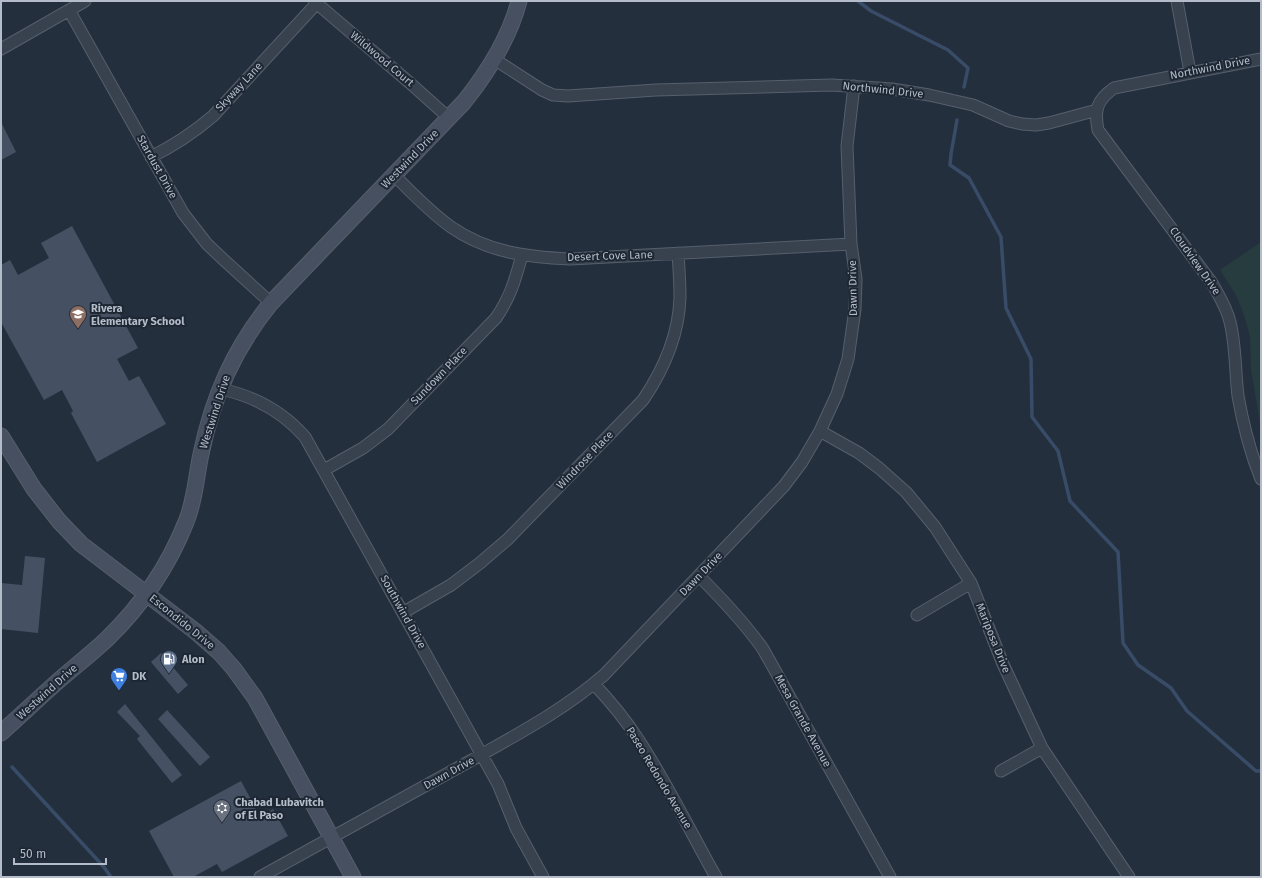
<svg xmlns="http://www.w3.org/2000/svg" width="1262" height="878" viewBox="0 0 1262 878" font-family="'Fira Sans',sans-serif">
<style>
.green{fill:#263c3f}
.lines{fill:none;stroke-linecap:round;stroke-linejoin:round}
.stream{stroke:#394c67;stroke-width:3.5}
.building{fill:#455162}
.street-casing{stroke:#565f6c;stroke-width:13}
.secondary-casing{stroke:#565f6c;stroke-width:17}
.street{stroke:#38414e;stroke-width:11}
.secondary{stroke:#465061;stroke-width:15}
.labels{text-anchor:middle;dominant-baseline:central;stroke-width:4;stroke-linejoin:round;paint-order:stroke}
.street-label{font-size:11px;fill:#b4bcc9;stroke:#1d2633}
.poi-label{font-size:11px;font-weight:bold;fill:#b4bcc9;stroke:#1d2633;text-anchor:start}
</style>
<rect width="100%" height="100%" fill="#242f3e"/>
<path class="green" d="M 1261,242 L 1261,429 L 1251,369 L 1250,337 L 1244,315 L 1236,295 L 1220,270 Z"/>
<g class="lines">
<path class="stream" d="M 858,1 L 871,11 L 948,50 L 968,68 L 964,87
M 957,120 L 951,154 L 950,165 L 969,178 L 1001,237 L 1006,308 L 1031,359 L 1032,417 L 1058,451 L 1070,501 L 1118,552 L 1123,643 L 1138,665 L 1171,688 L 1187,711 L 1256,771 L 1261,771
M 12,767 L 103,866 L 111,877"/>
</g>
<path class="building" d="M 1,122 L 16,152 L 1,160 Z
M 72,226 L 138,348 L 117,359 L 129,381 L 139,376 L 166,424 L 97,462 L 71,413 L 73,411 L 62,390 L 44,400 L 1,322 L 1,265 L 10,260 L 18,275 L 49,258 L 41,243 Z
M 25,556 L 45,558 L 38,633 L 1,629 L 1,583 L 22,585 Z
M 161,653 L 188,685 L 178,694 L 151,662 Z
M 125,704 L 182,775 L 172,783 L 137,739 L 140,736 L 117,712 Z
M 167,710 L 210,757 L 200,766 L 158,719 Z
M 241,781 L 260,816 L 273,809 L 288,836 L 222,872 L 217,864 L 193,877 L 174,877 L 149,831 Z"/>
<g class="lines">
<g class="street-casing">
<path id="street" d="M 314,1 L 410,83 L 449,118
M 1177,1 L 1190,72
M 69,10 L 183,213 L 207,244 L 225,261 L 271,303
M 1,49 L 85,1
M 494,59 L 542,90 L 553,95 L 568,96 L 656,90 L 832,85 L 892,89 L 929,95 L 973,105 L 1009,121 L 1022,124 L 1036,125 L 1049,123 L 1097,110
M 1261,59 L 1114,88 C 1097,100 1094,110 1098,130 L 1212,283 C 1219,296 1227,308 1230,322 C 1236,346 1235,371 1238,396 C 1243,424 1250,452 1261,479
M 151,157 C 175,145 192,134 213,116 L 317,3
M 394,175 C 412,193 430,212 451,227 C 487,252 526,257 570,259 L 851,244
M 220,389 C 255,396 282,411 305,437 L 498,784 L 516,828 L 543,877
M 820,431 L 859,453 L 879,468 L 906,492 L 935,527 L 971,583 L 1003,664 L 1042,748 L 1129,877
M 324,470 L 363,448 L 388,429 L 496,318 C 511,296 515,280 522,255
M 699,576 C 722,599 744,622 763,649 L 890,877
M 404,612 L 451,585 L 480,563 L 508,539 L 643,400 C 664,369 679,335 680,297 C 680,282 679,268 678,253
M 917,615 L 971,583
M 594,684 C 610,701 625,719 638,739 C 667,783 690,831 716,877
M 1001,771 L 1042,748
M 260,877 C 330,838 400,800 470,761 C 516,735 564,710 604,675 L 784,486 L 802,462 L 820,431 L 837,394 L 848,359 L 855,309 L 856,279 L 851,244 L 847,146 L 854,86"/>
</g>
<g class="secondary-casing">
<path id="secondary" d="M 1,436 L 34,489 L 59,521 L 81,544 L 195,631 L 219,652 L 234,669 L 255,698 L 353,877
M 1,733 C 20,716 38,699 57,682 C 73,668 91,654 107,639 C 141,606 169,565 186,522 C 195,501 196,477 201,454 C 213,396 234,349 271,303 L 464,102 C 488,72 509,39 519,1"/>
</g>
<use href="#street" class="street"/>
<use href="#secondary" class="secondary"/>
</g>
<defs>
<g id="school-pin" transform="scale(0.9)"><path d="M0 17L-7.5 6A9.5 9.5 0 1 1 7.5 6Z" fill="#8d6e63" stroke="#1d2633"/><path d="M0-5L7-2L0 1L-7-2ZM-4 1L0 2.5L4 1V4Q0 6-4 4Z" fill="#fff"/></g>
<g id="fuel-pin" transform="scale(0.9)"><path d="M0 17L-7.5 6A9.5 9.5 0 1 1 7.5 6Z" fill="#5c6f8a" stroke="#1d2633"/><path d="M-5.5-6h7V0h2V4h1.3V-2.5L3-4.5l.8-.8L6-3V5H2.5V1h-1V6h-7ZM-4.2-4.7v3.2H.2V-4.7Z" fill="#fff"/></g>
<g id="supermarket-pin" transform="scale(0.9)"><path d="M0 17L-7.5 6A9.5 9.5 0 1 1 7.5 6Z" fill="#3f7fe0" stroke="#1d2633"/><path d="M-6-5.5h2.5l.6 2H6L4.5 2H-2.5L-4.4-4H-6ZM-1.5 3.2a1.3 1.3 0 1 0 .1 0ZM3 3.2a1.3 1.3 0 1 0 .1 0Z" fill="#fff"/></g>
<g id="synagogue-pin" transform="scale(0.9)"><path d="M0 17L-7.5 6A9.5 9.5 0 1 1 7.5 6Z" fill="#6b7280" stroke="#1d2633"/><path d="M0-6.5L5.6 3.2H-5.6ZM0 6.5L5.6-3.2H-5.6Z" fill="#fff"/></g>
</defs>
<g fill-rule="evenodd">
<use href="#school-pin" x="78" y="314"/>
<use href="#fuel-pin" x="169" y="659"/>
<use href="#supermarket-pin" x="119" y="676"/>
<use href="#synagogue-pin" x="222" y="808"/>
</g>
<g class="labels">
<g class="street-label">
<text transform="translate(382 59) rotate(40)">Wildwood Court</text>
<text transform="translate(1210 68) rotate(-11)">Northwind Drive</text>
<text transform="translate(239 87) rotate(-47)">Skyway Lane</text>
<text transform="translate(883 90) rotate(6)">Northwind Drive</text>
<text transform="translate(410 159) rotate(-46)">Westwind Drive</text>
<text transform="translate(157 167) rotate(61)">Stardust Drive</text>
<text transform="translate(610 256) rotate(-2)">Desert Cove Lane</text>
<text transform="translate(1195 261) rotate(55)">Cloudview Drive</text>
<text transform="translate(853 288) rotate(-91)">Dawn Drive</text>
<text transform="translate(439 376) rotate(-46)">Sundown Place</text>
<text transform="translate(215 412) rotate(-72)">Westwind Drive</text>
<text transform="translate(585 460) rotate(-46)">Windrose Place</text>
<text transform="translate(701 574) rotate(-46)">Dawn Drive</text>
<text transform="translate(403 612) rotate(61)">Southwind Drive</text>
<text transform="translate(182 622) rotate(39)">Escondido Drive</text>
<text transform="translate(993 638) rotate(68)">Mariposa Drive</text>
<text transform="translate(47 692) rotate(-42)">Westwind Drive</text>
<text transform="translate(803 721) rotate(61)">Mesa Grande Avenue</text>
<text transform="translate(449 773) rotate(-29)">Dawn Drive</text>
<text transform="translate(659 778) rotate(59)">Paseo Redondo Avenue</text>
</g>
<g class="poi-label">
<text x="91" y="308">Rivera<tspan x="91" dy="13">Elementary School</tspan></text>
<text x="182" y="659">Alon</text>
<text x="132" y="676">DK</text>
<text x="235" y="802">Chabad Lubavitch<tspan x="235" dy="13">of El Paso</tspan></text>
</g>
</g>
<rect width="1262" height="878" fill="none" stroke="#b4bcc9" stroke-width="4"/>
<path d="M14 858v6h92v-6" fill="none" stroke="#b4bcc9" stroke-width="2"/>
<text x="20" y="858" font-size="12" fill="#b4bcc9" stroke="#1d2633" stroke-width="3" paint-order="stroke">50 m</text>
</svg>
